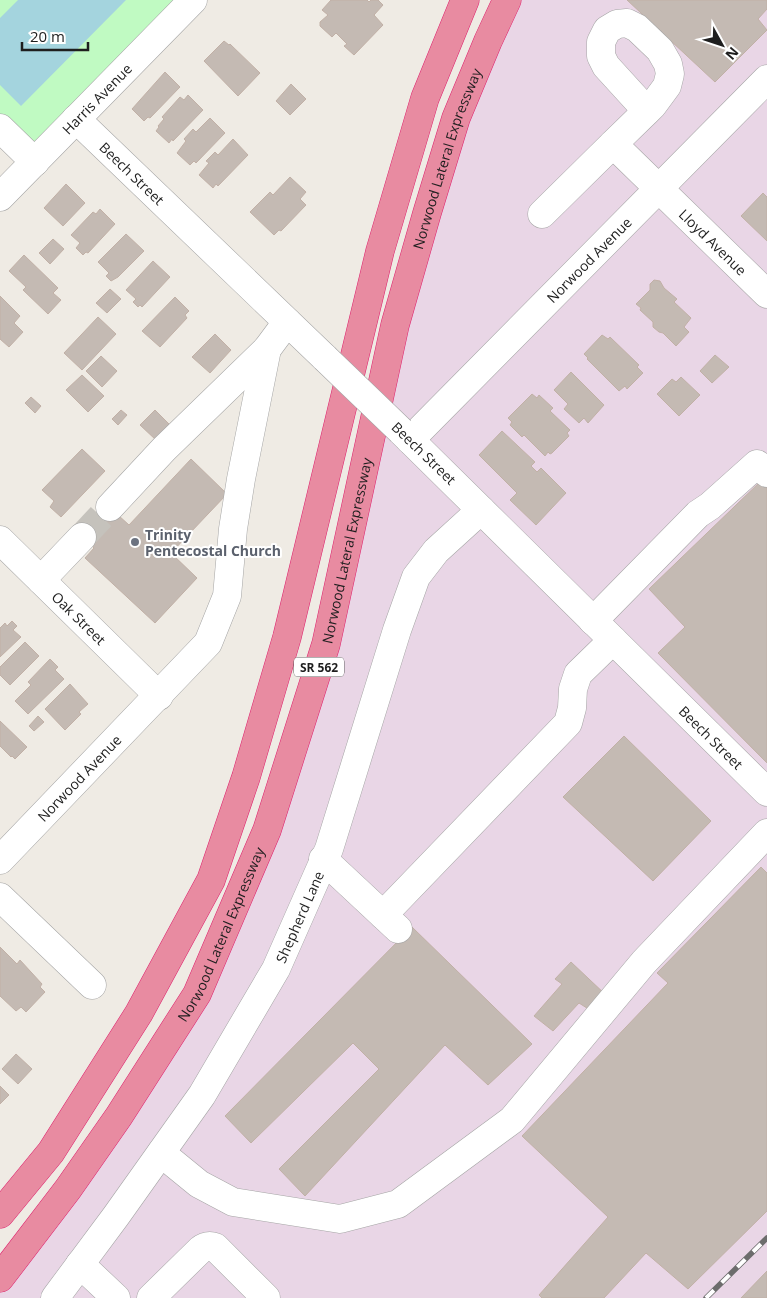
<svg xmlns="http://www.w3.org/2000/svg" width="767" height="1298" viewBox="0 0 767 1298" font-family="'Open Sans',sans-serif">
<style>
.industrial{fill:#e9d6e6}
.park{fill:#c0fac2}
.water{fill:#a4d4de}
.building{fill:#c4bab3;stroke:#c1b0a6}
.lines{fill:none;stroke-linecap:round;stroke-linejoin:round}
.minor-tunnel{stroke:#c5c2bc;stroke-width:28;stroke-dasharray:28 14;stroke-linecap:butt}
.minor-casing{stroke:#a5a5a5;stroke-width:29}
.highway-casing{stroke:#dd216d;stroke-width:29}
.minor{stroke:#fff;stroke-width:28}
.highway{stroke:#e88ba1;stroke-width:28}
.rail-casing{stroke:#6c6c6c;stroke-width:5.5}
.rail{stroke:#fff;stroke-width:4;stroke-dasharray:11;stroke-linecap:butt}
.minor-bridge-casing{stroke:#a5a5a5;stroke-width:29;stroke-linecap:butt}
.minor-bridge{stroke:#fff;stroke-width:28}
.worship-dot{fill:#6b7280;stroke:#fff;stroke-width:2}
.labels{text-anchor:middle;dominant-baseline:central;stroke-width:4;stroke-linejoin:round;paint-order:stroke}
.shield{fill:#fff;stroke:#626262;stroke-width:1}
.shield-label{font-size:12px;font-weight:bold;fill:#1e1e1e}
.street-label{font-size:14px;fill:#1e1e1e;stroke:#fff}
.worship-label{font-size:14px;font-weight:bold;fill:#5b616d;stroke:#fff;text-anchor:start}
</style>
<rect width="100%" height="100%" fill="#efebe4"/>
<path class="industrial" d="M 507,0 L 767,0 L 767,1298 L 0,1298 L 0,1278 L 119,1116 L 267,830 L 395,325 Z"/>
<path class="park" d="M 0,0 L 193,0 L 35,162 L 0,128 Z"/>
<path class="water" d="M 18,0 L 126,0 L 21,106 L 0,85 L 0,18 Z"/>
<path class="building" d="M 331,0 L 367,0 L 369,2 L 371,0 L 378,0 L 383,5 L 374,15 L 383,25 L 354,55 L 344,46 L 347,44 L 336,33 L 332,37 L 320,26 L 320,22 L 328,15 L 322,10 Z
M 627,0 L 767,0 L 767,9 L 758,19 L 767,30 L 715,82 Z
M 224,41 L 229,45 L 230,44 L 260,73 L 238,96 L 204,61 Z
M 165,72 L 180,87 L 150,118 L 148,117 L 144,121 L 132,109 Z
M 291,84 L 306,99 L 290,115 L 276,101 Z
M 188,95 L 203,110 L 173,141 L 172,139 L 169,143 L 156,131 L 159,127 L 158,126 L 164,119 L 162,117 L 180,97 L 184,100 Z
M 210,118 L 225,133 L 196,163 L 194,161 L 190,165 L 177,153 L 186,141 L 184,139 L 193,129 L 196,132 Z
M 233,139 L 248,155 L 218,186 L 216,184 L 213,188 L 199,175 L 209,163 L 206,161 L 215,152 L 218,155 Z
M 290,177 L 306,192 L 300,199 L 306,205 L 281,231 L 279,230 L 274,235 L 250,212 L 270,192 L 273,195 Z
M 66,184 L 85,203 L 63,226 L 44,208 Z
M 763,193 L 767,197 L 767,241 L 741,216 Z
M 100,209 L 115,224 L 88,253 L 86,252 L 83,255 L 76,248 L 80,243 L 71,235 L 93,212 L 96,214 Z
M 126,234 L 144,251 L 118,277 L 111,281 L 106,276 L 109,273 L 98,262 Z
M 53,239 L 64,249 L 50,264 L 39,253 Z
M 24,255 L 58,288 L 53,293 L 61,300 L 48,314 L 23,290 L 26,287 L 9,271 Z
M 153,261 L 170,277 L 142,307 L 140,305 L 138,307 L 133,302 L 136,299 L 126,290 Z
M 654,280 L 660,281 L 664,288 L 677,299 L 674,302 L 691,318 L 684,327 L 689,332 L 676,346 L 663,333 L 659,332 L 653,327 L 653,322 L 640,310 L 641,308 L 636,304 L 650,290 L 650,284 Z
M 110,289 L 121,299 L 107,313 L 96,303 Z
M 0,296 L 20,316 L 14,323 L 23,332 L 9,347 L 0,339 Z
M 175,297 L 189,311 L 185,315 L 187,318 L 160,347 L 142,331 Z
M 98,317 L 116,334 L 82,370 L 64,353 Z
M 215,334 L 231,350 L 210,373 L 192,357 Z
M 602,335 L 608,339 L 610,337 L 639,365 L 637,367 L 643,373 L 627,389 L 625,386 L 619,391 L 587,359 L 588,358 L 584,354 Z
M 715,355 L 729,367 L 712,383 L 700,371 Z
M 101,356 L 117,371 L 102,387 L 86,371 Z
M 571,372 L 604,405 L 588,423 L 584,418 L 579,423 L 564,409 L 568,404 L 554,390 Z
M 82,375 L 104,396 L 88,412 L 66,390 Z
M 681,377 L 700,395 L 679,416 L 657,394 L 672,379 L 676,382 Z
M 532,394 L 537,398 L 539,395 L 553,408 L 550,411 L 570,430 L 567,433 L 569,436 L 552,453 L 550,454 L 548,452 L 545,456 L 524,435 L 522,437 L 510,425 L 512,422 L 508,418 Z
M 31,397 L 41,406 L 35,413 L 25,403 Z
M 121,410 L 127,415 L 118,425 L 112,419 Z
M 155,410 L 170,425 L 156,440 L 140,425 Z
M 502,431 L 535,462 L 531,466 L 537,472 L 541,468 L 566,493 L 536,525 L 510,500 L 517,493 L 479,455 Z
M 82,449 L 105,471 L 61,517 L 50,507 L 54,501 L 42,490 Z
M 191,459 L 227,494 L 171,553 L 197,578 L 155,623 L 85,558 L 94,548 L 80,534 L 107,505 L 129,525 Z
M 763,479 L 767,483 L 767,763 L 658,653 L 685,627 L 649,589 Z
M 12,621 L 17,626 L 13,630 L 21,637 L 0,657 L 0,628 L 5,623 L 7,626 Z
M 25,642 L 39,656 L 10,685 L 0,675 L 0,667 Z
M 50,659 L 58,667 L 55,670 L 64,679 L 28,714 L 15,701 L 31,685 L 28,682 Z
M 70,684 L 88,704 L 79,712 L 81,714 L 65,730 L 45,709 Z
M 38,716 L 44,722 L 34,731 L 29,726 Z
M 0,721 L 27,747 L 15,759 L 12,756 L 11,757 L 0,746 Z
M 624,736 L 711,821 L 653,881 L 563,797 Z
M 761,867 L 767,873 L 767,1211 L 688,1289 L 646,1253 L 604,1298 L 542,1298 L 539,1295 L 608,1217 L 522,1136 L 668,983 L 657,973 Z
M 412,927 L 532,1044 L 488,1085 L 445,1045 L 305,1196 L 279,1169 L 379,1069 L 353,1043 L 251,1143 L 225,1116 Z
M 0,947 L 17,964 L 20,960 L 42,984 L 40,987 L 45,992 L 26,1012 L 21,1007 L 16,1011 L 0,996 Z
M 571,962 L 607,996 L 590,1010 L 579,1003 L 553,1031 L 534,1016 L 562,984 L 555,979 Z
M 16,1054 L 32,1069 L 18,1084 L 2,1069 Z
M 0,1086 L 9,1095 L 0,1104 Z
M 767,1271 L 767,1298 L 741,1298 Z"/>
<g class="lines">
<path class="minor-tunnel" d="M 82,537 L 110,507"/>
<g class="minor-casing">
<g id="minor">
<path id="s1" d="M 76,119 L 325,358"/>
<path d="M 0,128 L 35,162"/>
<path id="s2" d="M 613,144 L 767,294"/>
<path id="s3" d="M 0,197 L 193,0"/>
<path d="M 542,214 L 613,144 L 647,111 L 653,105 L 667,86 L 670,74 L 668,64 L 660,50 L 637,28 L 627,23 L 617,24 L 607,30 L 601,42 L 601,56 L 606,66 L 647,111"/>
<path id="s4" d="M 401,431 L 767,792"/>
<path id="s5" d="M 410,440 L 767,79"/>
<path d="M 110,507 L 164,449 L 267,349"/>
<path id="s6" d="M 0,540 L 159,696"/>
<path d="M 41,580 L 82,537"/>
<path d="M 593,621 L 698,514 L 710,506 L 757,464 L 767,473"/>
<path d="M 323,859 L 398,929"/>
<path id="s7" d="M 0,860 L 208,643 L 227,596 L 233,529 L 241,479 L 267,349 L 287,322"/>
<path d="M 0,897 L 92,985"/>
<path d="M 383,915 L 568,723 L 572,708 L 573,689 L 578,674 L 613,640"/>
<path d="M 161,1153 L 199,1184 L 233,1202 L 340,1219 L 398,1204 L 512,1120 L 644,962 L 767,833"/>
<path d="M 80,1264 L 116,1298"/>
<path id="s8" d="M 55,1298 L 116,1216 L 202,1095 L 276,969 L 329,849 L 397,630 L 416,577 L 436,551 L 481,510"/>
<path d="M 151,1298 L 200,1250 C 205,1246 209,1245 215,1247 L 266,1298"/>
</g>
</g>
<g class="highway-casing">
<g id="highway">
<path d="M 0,1214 L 51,1152 L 139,1013 L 211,880 L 246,777 L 287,637 L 380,251 L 425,98 L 465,0"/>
<path id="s9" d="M 0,1278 L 68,1189 L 119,1116 L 197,994 L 267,830 L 326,644 L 395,325 L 427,213 L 456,118 L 488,41 L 507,0"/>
</g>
</g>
<use href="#minor" class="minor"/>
<use href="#highway" class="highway"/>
<g class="rail-casing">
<path id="rail" d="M 706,1298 L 767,1238"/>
</g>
<use href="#rail" class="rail"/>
<g class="minor-bridge-casing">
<path id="minor-bridge" d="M 325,358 L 401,431"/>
</g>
<use href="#minor-bridge" class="minor-bridge"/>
</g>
<circle class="worship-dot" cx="135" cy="542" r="5"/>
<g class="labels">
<rect class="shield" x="294" y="657.5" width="50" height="19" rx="4"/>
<g class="shield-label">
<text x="319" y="667">SR 562</text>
</g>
<g class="street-label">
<text stroke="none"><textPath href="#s3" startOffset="138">Harris Avenue</textPath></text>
<text stroke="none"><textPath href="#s9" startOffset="1220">Norwood Lateral Expressway</textPath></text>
<text stroke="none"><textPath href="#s1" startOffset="78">Beech Street</textPath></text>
<text stroke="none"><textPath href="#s2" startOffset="140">Lloyd Avenue</textPath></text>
<text stroke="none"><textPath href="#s5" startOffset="254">Norwood Avenue</textPath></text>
<text transform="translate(424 453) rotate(44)">Beech Street</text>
<text stroke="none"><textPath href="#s9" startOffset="815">Norwood Lateral Expressway</textPath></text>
<text stroke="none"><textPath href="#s6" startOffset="111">Oak Street</textPath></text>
<text stroke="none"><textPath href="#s4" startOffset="436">Beech Street</textPath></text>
<text stroke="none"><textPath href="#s7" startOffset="114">Norwood Avenue</textPath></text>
<text stroke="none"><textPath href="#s8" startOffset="454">Shepherd Lane</textPath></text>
<text stroke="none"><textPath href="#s9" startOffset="410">Norwood Lateral Expressway</textPath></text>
</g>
<g class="worship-label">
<text x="145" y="534">Trinity<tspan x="145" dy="16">Pentecostal Church</tspan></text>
</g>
</g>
<g transform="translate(722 45) rotate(130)" stroke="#ffffff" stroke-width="4" paint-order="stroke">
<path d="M0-4L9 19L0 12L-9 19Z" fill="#1e1e1e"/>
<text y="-8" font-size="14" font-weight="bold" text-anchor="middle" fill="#1e1e1e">N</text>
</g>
<path d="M22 42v8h66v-8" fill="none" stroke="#1e1e1e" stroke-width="2.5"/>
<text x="30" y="42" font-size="15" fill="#1e1e1e" stroke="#ffffff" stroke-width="4" paint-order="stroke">20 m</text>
</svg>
